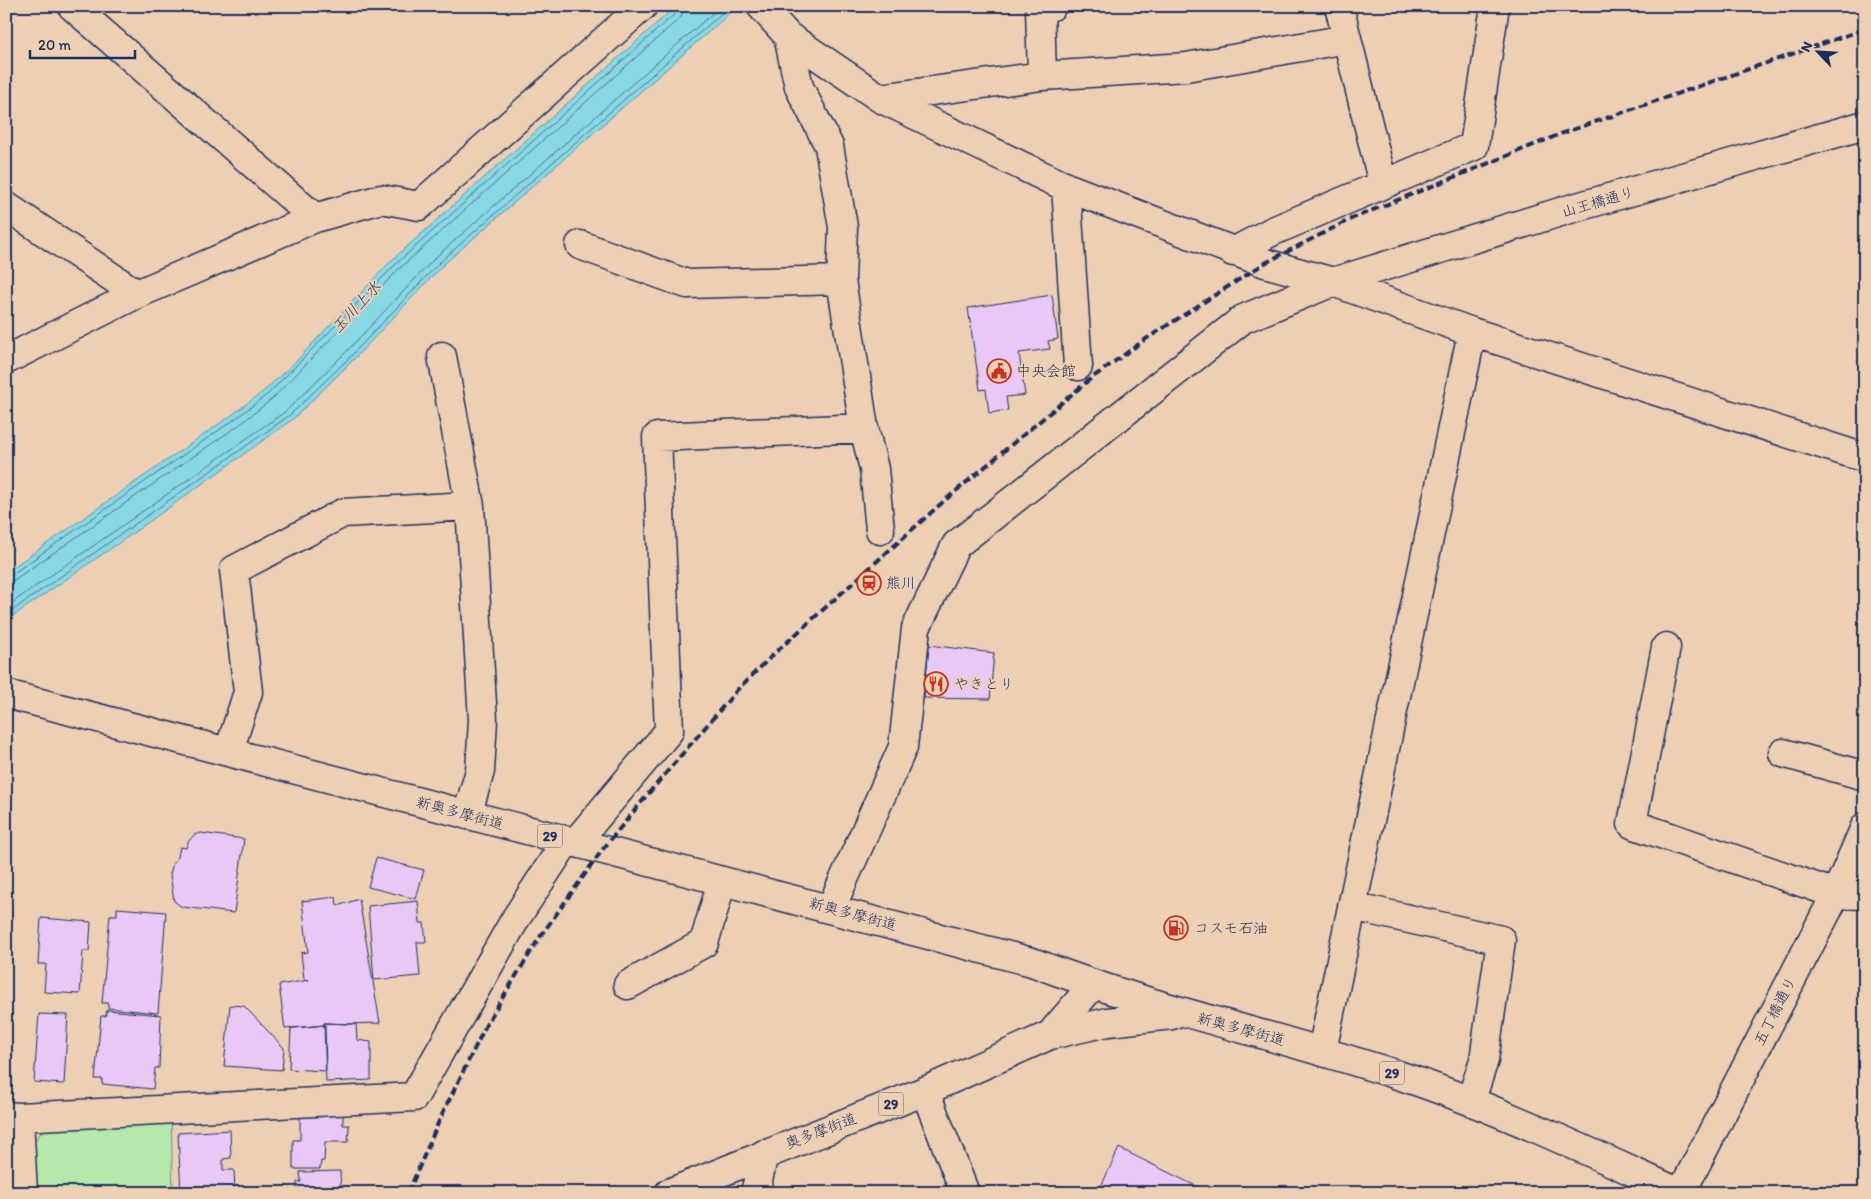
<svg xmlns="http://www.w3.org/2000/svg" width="1871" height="1199" viewBox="0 0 1871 1199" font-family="Itim,'Klee One',sans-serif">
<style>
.green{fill:#b4e9ab;stroke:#688c84}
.water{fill:#88d8e4;stroke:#5c94ae}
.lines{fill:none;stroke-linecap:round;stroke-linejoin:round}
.shore{stroke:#477394;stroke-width:1}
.building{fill:#e9c8f5;stroke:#1b2f5e}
.minor-casing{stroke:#1b2f5e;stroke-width:31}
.major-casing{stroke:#1b2f5e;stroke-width:31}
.minor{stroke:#edd0b4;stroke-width:28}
.major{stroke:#edd0b4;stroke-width:28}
.rail{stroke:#1b2f5e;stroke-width:4;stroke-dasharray:8 4;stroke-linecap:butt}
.labels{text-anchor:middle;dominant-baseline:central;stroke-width:4;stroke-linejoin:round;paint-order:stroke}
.shield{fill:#edd0b4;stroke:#5a5f78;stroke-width:1}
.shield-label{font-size:14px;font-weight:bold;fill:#1b2f5e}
.street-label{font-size:15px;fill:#1b2f5e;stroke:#edd0b4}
.poi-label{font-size:15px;fill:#1b2f5e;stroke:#edd0b4;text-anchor:start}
.water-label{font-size:16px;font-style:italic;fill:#26406b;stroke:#edd0b4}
</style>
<rect width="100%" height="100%" fill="#edd0b4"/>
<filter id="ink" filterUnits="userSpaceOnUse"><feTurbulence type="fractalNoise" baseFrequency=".02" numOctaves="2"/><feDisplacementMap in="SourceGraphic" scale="10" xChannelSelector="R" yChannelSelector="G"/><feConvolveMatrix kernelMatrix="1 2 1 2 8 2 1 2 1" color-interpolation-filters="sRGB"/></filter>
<g filter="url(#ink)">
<path class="green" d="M 171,1112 L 173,1193 L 35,1193 L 33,1143 L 47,1125 Z"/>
<path class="water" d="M 676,6 L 738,6 L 443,265 L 352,361 L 293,419 L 136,531 L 6,621 L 6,572 L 232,415 L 265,390 L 296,361 L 392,260 Z"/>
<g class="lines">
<path class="shore" d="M 6,576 L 11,575 L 235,419 L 268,394 L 396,264 L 677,12 L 679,6
M 6,582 L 14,580 L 239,425 L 272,399 L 400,268 L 681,17 L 685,6
M 6,607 L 286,411 L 344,354 L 436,257 L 721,6
M 6,615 L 290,415 L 349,358 L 440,262 L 730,6"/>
</g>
<path class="building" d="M 1052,295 L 1058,339 L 1048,341 L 1050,349 L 1019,353 L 1025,395 L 1006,397 L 1008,410 L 989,413 L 986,389 L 980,390 L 968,308 Z
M 929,645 L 994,653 L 990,699 L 924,698 Z
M 201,833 L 244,839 L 234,913 L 182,907 L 174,901 L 170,874 L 173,863 L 178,857 L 180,847 L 186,848 L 188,842 L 194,835 Z
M 376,858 L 424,870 L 416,899 L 368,887 Z
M 336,897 L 337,906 L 359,899 L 380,1023 L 347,1024 L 324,1023 L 325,1025 L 285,1029 L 279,985 L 309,980 L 304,979 L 301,953 L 308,952 L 302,901 Z
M 418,901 L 420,923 L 424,923 L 426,942 L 417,942 L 420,976 L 374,980 L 368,906 Z
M 117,908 L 166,912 L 158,1013 L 108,1008 L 108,1003 L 102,1003 L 110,915 L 117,915 Z
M 41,918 L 91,922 L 89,951 L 83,951 L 80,994 L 44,992 L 46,964 L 38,964 Z
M 230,1005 L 244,1006 L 284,1048 L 282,1070 L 224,1066 Z
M 107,1010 L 161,1015 L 159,1068 L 155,1068 L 153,1089 L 102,1084 L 102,1079 L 95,1079 L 101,1016 L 106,1016 Z
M 39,1014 L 68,1015 L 64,1084 L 34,1082 Z
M 324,1023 L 356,1024 L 357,1040 L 371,1042 L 371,1080 L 326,1082 Z
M 325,1025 L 326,1071 L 289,1069 L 291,1028 Z
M 300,1109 L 343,1114 L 343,1125 L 349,1125 L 348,1142 L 325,1142 L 324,1161 L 321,1161 L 320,1169 L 293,1169 L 293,1140 L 300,1140 Z
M 230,1130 L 231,1158 L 223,1159 L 223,1170 L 234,1170 L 235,1193 L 181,1193 L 178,1133 Z
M 1119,1148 L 1210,1193 L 1098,1193 Z
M 340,1171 L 341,1193 L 297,1193 L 297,1182 L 301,1182 L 300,1172 Z"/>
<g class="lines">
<g class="minor-casing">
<path id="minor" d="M 761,6 L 788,36 L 880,98 L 1066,187 L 1265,263 L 1333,282 L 1472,332 L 1865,458
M 1339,6 L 1383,184
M 788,36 L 799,87 L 829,146 L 843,227 L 841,280 L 864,428 L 874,469 L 880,530
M 1042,76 L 1186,67 L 1347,39
M 880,98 L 1042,76 L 1040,8 L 1052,6
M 1066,187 L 1078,366
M 6,206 L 137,294
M 315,218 L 381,199 L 419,206 L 643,6
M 580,245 L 687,284 L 841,280
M 1233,252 L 1273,231 L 1474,146 L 1495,6
M 442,356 L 470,506 L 483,720 L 480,771 L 467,815
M 6,360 L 137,294 L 315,218 L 72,6
M 1666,647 L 1632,824 L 1836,894 L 1865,895
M 229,751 L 248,692 L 234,570 L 343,513 L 470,506
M 1783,753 L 1865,776
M 575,843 L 669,731 L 657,437 L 864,428
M 1352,906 L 1501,940 L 1484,1060 L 1471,1100
M 831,908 L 903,747 L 916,628 L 956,545 L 1243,319 L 1333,282 L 1570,209 L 1865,125
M 628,985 L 704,943 L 722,881
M 1322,1051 L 1472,332
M 925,1091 L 965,1193
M 6,1116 L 19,1117 L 414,1097 L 516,918 L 567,840
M 19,1117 L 23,1193
M 755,1193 L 764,1154
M 1681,1193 L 1836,894 L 1865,827"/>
</g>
<g class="major-casing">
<path id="major" d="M 6,694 L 1032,962 C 1154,1009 1281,1036 1404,1077 C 1499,1109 1589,1152 1680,1193
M 1050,1035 L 1108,1022 L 1172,1015
M 669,1193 L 925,1091 L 1050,1035 L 1092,986"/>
</g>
<use href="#minor" class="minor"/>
<use href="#major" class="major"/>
<path class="rail" d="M 408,1193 L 439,1121 L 487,1023 L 540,937 L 603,849 L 648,794 L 738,689 L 776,652 L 944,501 L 1089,380 L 1146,339 L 1265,263 L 1351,219 L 1563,133 L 1865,29"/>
</g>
</g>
<defs>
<g id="civic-ring" transform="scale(1.25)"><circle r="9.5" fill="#edd0b4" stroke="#c8321e" stroke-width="1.5"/><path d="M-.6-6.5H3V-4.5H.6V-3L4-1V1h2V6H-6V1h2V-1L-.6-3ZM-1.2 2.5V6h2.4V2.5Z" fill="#c8321e"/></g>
<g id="station-ring" transform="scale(1.25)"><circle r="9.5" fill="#edd0b4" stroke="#c8321e" stroke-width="1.5"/><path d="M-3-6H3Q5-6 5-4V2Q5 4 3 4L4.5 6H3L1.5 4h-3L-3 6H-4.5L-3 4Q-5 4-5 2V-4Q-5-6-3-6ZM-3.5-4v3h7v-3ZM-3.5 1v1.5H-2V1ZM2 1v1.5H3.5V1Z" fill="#c8321e"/></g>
<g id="restaurant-ring" transform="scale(1.25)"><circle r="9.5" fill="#edd0b4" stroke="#c8321e" stroke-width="1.5"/><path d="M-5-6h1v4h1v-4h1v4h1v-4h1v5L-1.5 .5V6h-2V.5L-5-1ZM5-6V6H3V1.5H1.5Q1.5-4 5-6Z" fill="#c8321e"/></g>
<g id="fuel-ring" transform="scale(1.25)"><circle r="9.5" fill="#edd0b4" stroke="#c8321e" stroke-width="1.5"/><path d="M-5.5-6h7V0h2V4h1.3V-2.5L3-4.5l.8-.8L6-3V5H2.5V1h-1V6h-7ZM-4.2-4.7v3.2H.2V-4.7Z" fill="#c8321e"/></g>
</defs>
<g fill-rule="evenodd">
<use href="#civic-ring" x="999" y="371"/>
<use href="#station-ring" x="869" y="583"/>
<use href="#restaurant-ring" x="936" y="684"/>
<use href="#fuel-ring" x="1176" y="928"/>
</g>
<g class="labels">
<g class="shield">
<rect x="537.5" y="824.5" width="25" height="23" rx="4"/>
<rect x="1379.5" y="1061.5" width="25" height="23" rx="4"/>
<rect x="878.5" y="1092.5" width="25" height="23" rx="4"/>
</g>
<g class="shield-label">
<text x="550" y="836">29</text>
<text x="1392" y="1073">29</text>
<text x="891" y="1104">29</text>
</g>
<g class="street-label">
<text transform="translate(1598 202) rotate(-16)">山王橋通り</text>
<text transform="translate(460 813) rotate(15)">新奥多摩街道</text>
<text transform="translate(853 914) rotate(15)">新奥多摩街道</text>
<text transform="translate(1775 1011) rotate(-63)">五丁橋通り</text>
<text transform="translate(1241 1029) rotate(15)">新奥多摩街道</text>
<text transform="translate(821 1131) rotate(-21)">奥多摩街道</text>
</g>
<g class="poi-label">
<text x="1016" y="371">中央会館</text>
<text x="886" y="583">熊川</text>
<text x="954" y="684">やきとり</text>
<text x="1194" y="928">コスモ石油</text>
</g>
<g class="water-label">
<text transform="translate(356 307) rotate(-47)">玉川上水</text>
</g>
</g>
<rect width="1871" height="1199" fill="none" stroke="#edd0b4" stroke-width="25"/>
<rect x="12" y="12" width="1846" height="1174" fill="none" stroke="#1b2f5e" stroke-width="2" filter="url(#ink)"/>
<g transform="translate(1818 52) rotate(295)" stroke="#edd0b4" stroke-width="4" paint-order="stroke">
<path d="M0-4L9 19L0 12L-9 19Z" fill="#1b2f5e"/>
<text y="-8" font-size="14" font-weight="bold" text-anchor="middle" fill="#1b2f5e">N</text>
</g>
<path d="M30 50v8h105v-8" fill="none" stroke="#1b2f5e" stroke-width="2.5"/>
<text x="38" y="50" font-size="15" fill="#1b2f5e" stroke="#edd0b4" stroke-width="4" paint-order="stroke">20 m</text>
</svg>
